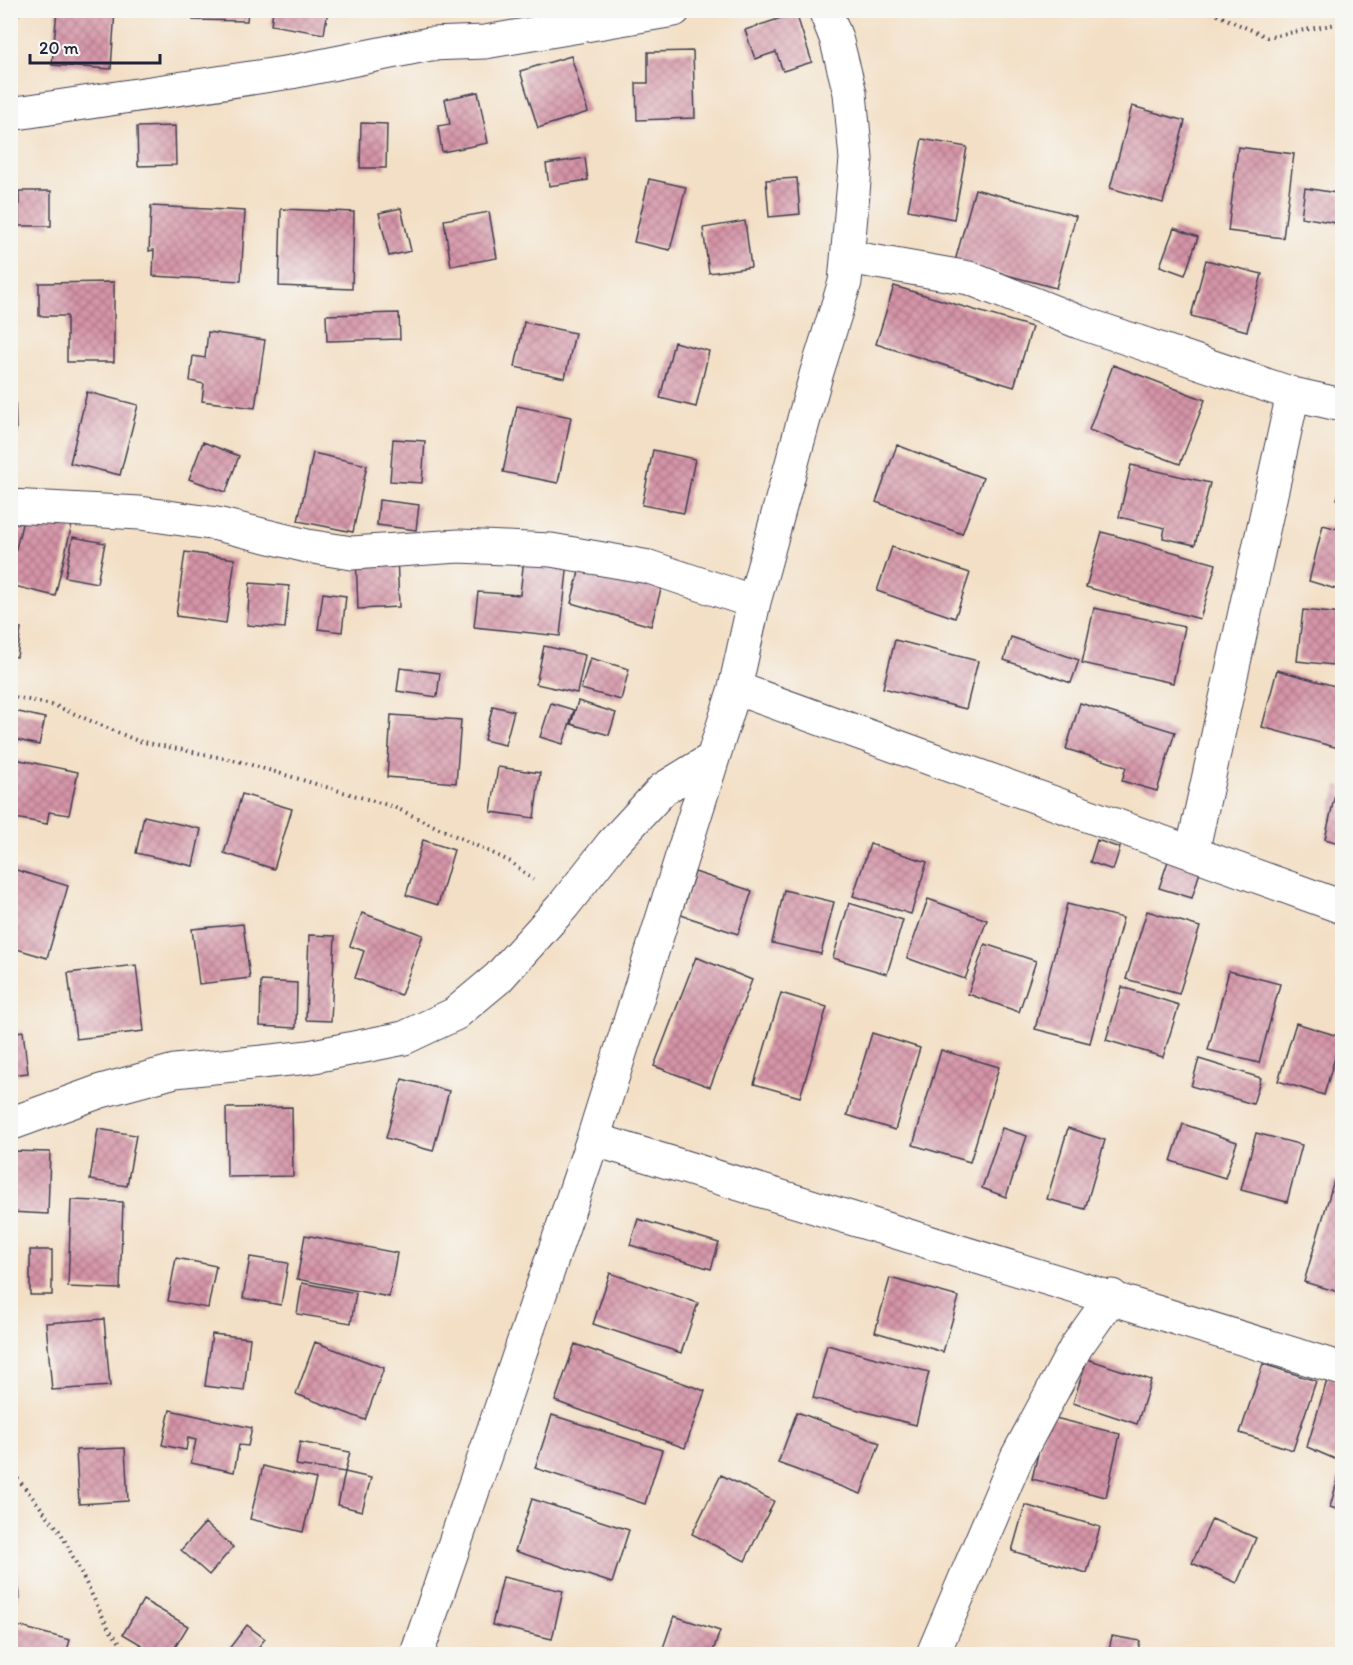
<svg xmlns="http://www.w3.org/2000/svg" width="1353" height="1665" viewBox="0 0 1353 1665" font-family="Itim,sans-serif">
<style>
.building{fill:url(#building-cross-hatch)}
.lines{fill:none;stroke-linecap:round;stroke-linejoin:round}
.minor-casing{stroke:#413e50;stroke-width:35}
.path{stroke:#413e50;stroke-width:4;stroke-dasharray:1.5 4.5;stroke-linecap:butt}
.minor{stroke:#fff;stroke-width:33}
</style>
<defs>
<pattern id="building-cross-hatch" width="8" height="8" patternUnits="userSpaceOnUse" patternTransform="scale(1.5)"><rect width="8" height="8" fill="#d594a7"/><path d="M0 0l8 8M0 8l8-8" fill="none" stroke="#ac7889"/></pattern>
</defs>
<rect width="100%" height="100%" fill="#f6f6f2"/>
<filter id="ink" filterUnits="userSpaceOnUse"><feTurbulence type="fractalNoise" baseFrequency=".0167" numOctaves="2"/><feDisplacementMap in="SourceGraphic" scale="12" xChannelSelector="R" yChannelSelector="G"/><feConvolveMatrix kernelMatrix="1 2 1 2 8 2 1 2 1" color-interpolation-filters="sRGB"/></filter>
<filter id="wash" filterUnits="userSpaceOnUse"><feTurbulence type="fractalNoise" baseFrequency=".008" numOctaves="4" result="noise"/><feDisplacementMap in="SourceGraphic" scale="24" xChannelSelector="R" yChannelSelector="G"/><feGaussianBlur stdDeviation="1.35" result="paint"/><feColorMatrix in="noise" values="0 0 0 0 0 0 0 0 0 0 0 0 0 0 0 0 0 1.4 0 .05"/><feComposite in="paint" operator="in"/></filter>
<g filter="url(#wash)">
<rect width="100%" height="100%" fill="#f3dfc5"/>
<g id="blocks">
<path class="building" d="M 57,10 L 115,10 L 111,69 L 52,65 Z
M 194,10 L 248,10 L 247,21 L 193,20 Z
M 273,10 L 328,10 L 324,34 L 271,25 Z
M 796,13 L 812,62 L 783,71 L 776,52 L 755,59 L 745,30 Z
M 693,51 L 695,118 L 637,120 L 636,83 L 648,83 L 648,52 Z
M 571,56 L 588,112 L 538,128 L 520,71 Z
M 478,92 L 488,143 L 442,152 L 438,126 L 450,124 L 445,99 Z
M 1132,106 L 1185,121 L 1163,203 L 1110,188 Z
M 361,123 L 387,124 L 386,168 L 360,168 Z
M 175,126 L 176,165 L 138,166 L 137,127 Z
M 922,139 L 967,147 L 954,219 L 908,210 Z
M 1238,147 L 1294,154 L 1283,238 L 1228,231 Z
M 585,158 L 588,180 L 549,186 L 546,164 Z
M 797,178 L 800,214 L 769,217 L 766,180 Z
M 649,179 L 686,187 L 670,250 L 634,242 Z
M 1305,188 L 1342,194 L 1342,224 L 1301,217 Z
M 975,189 L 1076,216 L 1056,288 L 955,261 Z
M 19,191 L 51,191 L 51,226 L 19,226 Z
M 151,206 L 245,211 L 241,281 L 153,276 L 154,250 L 149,251 Z
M 401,208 L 411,251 L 389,256 L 379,213 Z
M 281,209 L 354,212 L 352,289 L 279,286 Z
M 489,212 L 497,258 L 451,266 L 444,220 Z
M 745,221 L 751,267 L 709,273 L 703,228 Z
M 1174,228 L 1198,237 L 1185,275 L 1160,266 Z
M 1206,260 L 1262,274 L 1247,331 L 1191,316 Z
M 114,282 L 114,362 L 67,362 L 67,316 L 39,316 L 39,283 Z
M 894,286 L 1032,327 L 1014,387 L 876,344 Z
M 399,313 L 400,339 L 327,341 L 326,315 Z
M 10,321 L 14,322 L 12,348 L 10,348 Z
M 524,322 L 575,333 L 565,378 L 515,367 Z
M 208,332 L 265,340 L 255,408 L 202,401 L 204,384 L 190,381 L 193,356 L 205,358 Z
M 674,342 L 709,351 L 696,407 L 660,398 Z
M 1113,365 L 1205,400 L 1180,464 L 1089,430 Z
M 10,390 L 15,390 L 16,432 L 10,432 Z
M 87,392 L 138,405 L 120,475 L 70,463 Z
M 517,406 L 571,417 L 558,483 L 503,472 Z
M 393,439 L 425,441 L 422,483 L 390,481 Z
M 203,442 L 239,456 L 226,492 L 189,479 Z
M 897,445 L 983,478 L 962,534 L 876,502 Z
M 653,450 L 695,459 L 684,513 L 642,505 Z
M 313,453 L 367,465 L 353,532 L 298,521 Z
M 1131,465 L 1210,483 L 1195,545 L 1163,538 L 1165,528 L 1119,517 Z
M 1342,484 L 1342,501 L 1337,499 Z
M 379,500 L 419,505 L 416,530 L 377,525 Z
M 26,508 L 73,520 L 55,596 L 10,585 L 10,573 Z
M 1323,525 L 1342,530 L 1342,591 L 1309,581 Z
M 1102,532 L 1216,564 L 1200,619 L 1086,587 Z
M 73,537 L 105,543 L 97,583 L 65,577 Z
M 892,547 L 970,573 L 955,618 L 877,591 Z
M 185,552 L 235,559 L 226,623 L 176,616 Z
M 397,554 L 399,607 L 358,609 L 356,556 Z
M 524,557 L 568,562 L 560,636 L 474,627 L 478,592 L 520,595 Z
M 582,560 L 663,582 L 651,626 L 571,603 Z
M 250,583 L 289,586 L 285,628 L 247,625 Z
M 323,593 L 346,596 L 342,632 L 318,629 Z
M 1094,608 L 1185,627 L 1173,683 L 1082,663 Z
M 1303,610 L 1342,614 L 1342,666 L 1297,661 Z
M 10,626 L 21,628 L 17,657 L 10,656 Z
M 1011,637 L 1079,660 L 1071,683 L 1004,660 Z
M 895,640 L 978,661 L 966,709 L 883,688 Z
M 544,646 L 585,655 L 577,693 L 536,684 Z
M 590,658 L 629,669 L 621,700 L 581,689 Z
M 400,668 L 440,673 L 437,697 L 397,691 Z
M 1277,670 L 1342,688 L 1342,749 L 1262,727 Z
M 578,701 L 616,713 L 609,735 L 571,724 Z
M 551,703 L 574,710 L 563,744 L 540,737 Z
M 1080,703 L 1175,732 L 1157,791 L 1122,781 L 1126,767 L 1066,749 Z
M 493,706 L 514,711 L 505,745 L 484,740 Z
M 10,710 L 45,718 L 39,745 L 18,740 L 16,750 L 10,749 Z
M 391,715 L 461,720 L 456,783 L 387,777 Z
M 10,758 L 78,772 L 69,815 L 49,812 L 47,824 L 10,817 Z
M 498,767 L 540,773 L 534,818 L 491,812 Z
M 1337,785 L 1342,786 L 1342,844 L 1325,839 Z
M 242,794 L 292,809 L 274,869 L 224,853 Z
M 144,816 L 201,829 L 193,866 L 136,853 Z
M 423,840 L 454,850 L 438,905 L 406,895 Z
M 1097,840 L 1120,848 L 1113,870 L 1090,862 Z
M 870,844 L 927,862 L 911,914 L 853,896 Z
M 1170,855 L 1202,865 L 1192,898 L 1159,888 Z
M 10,868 L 68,886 L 47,958 L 10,947 Z
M 695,872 L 752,891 L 738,934 L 681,915 Z
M 784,890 L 834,902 L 821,954 L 772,943 Z
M 928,899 L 987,920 L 965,979 L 907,958 Z
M 849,903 L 903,920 L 887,974 L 833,958 Z
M 1067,904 L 1123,918 L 1090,1043 L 1035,1029 Z
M 1147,911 L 1200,927 L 1179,994 L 1126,979 Z
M 362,913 L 423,935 L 401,995 L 355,978 L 364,951 L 350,946 Z
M 243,924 L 250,978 L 199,984 L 192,929 Z
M 309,935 L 335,936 L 331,1021 L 306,1020 Z
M 985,944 L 1036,961 L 1019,1012 L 968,994 Z
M 696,957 L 752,980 L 710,1087 L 654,1066 Z
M 136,965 L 144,1031 L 76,1039 L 68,973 Z
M 1229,971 L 1280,984 L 1259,1063 L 1208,1050 Z
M 261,981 L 297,983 L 296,1028 L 260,1026 Z
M 1122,987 L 1179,1005 L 1163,1057 L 1106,1040 Z
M 781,993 L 827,1007 L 800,1097 L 754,1084 Z
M 1296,1023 L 1341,1037 L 1324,1095 L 1278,1081 Z
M 23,1031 L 28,1073 L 10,1075 L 10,1033 Z
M 872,1033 L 920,1048 L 895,1130 L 847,1115 Z
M 941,1050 L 999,1067 L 970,1162 L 913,1145 Z
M 1199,1059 L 1261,1078 L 1253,1104 L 1191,1086 Z
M 402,1079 L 449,1091 L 433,1151 L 386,1138 Z
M 292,1107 L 293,1176 L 227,1177 L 226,1108 Z
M 1183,1124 L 1237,1142 L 1225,1178 L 1171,1161 Z
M 1002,1128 L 1027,1136 L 1006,1197 L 982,1188 Z
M 1068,1128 L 1105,1140 L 1085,1209 L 1047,1199 Z
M 98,1129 L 136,1135 L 127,1186 L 90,1180 Z
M 1256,1133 L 1302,1145 L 1287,1202 L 1241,1190 Z
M 10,1151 L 50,1152 L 48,1214 L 10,1212 Z
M 1334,1180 L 1342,1183 L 1342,1293 L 1304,1282 Z
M 71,1200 L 123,1202 L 120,1289 L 68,1287 Z
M 638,1219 L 719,1243 L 711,1269 L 630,1245 Z
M 305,1235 L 397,1253 L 389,1297 L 297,1279 Z
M 30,1250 L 52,1250 L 52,1295 L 30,1295 Z
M 250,1257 L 288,1263 L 281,1305 L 243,1298 Z
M 176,1258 L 216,1266 L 208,1308 L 168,1301 Z
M 610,1273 L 698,1303 L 681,1353 L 593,1324 Z
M 890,1278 L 959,1297 L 943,1352 L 875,1332 Z
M 302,1283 L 356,1293 L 351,1323 L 297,1314 Z
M 104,1319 L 110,1386 L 52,1390 L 46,1323 Z
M 212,1334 L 250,1338 L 244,1391 L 205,1386 Z
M 315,1342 L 384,1368 L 365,1420 L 296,1394 Z
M 575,1344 L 705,1391 L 685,1448 L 555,1401 Z
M 827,1345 L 929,1372 L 916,1425 L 813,1398 Z
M 1087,1359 L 1151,1380 L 1137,1424 L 1073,1403 Z
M 1263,1364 L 1316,1381 L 1293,1450 L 1240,1433 Z
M 1328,1377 L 1342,1382 L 1342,1462 L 1307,1447 Z
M 170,1410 L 252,1428 L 248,1446 L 239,1445 L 234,1472 L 191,1463 L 196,1440 L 188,1438 L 186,1450 L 162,1445 Z
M 797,1412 L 880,1443 L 861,1494 L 778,1463 Z
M 552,1415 L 662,1450 L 645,1504 L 535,1468 Z
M 1047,1416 L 1120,1434 L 1106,1497 L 1032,1479 Z
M 300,1442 L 350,1452 L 345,1472 L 296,1465 Z
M 125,1448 L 128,1501 L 79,1504 L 76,1450 Z
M 263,1466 L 316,1479 L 303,1532 L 250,1519 Z
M 1340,1471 L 1342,1471 L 1342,1511 L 1330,1507 Z
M 345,1472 L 371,1478 L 362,1511 L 338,1505 Z
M 721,1475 L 774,1501 L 745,1561 L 692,1534 Z
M 532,1499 L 629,1530 L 612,1583 L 515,1551 Z
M 1025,1505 L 1100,1527 L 1087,1573 L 1012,1551 Z
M 1212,1519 L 1256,1538 L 1237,1583 L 1192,1563 Z
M 205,1523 L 233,1547 L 209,1575 L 181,1550 Z
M 10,1527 L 14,1527 L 19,1600 L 10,1601 Z
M 503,1577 L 563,1591 L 552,1639 L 492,1625 Z
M 143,1600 L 188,1626 L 171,1654 L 157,1654 L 123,1634 Z
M 674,1616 L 720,1631 L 712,1654 L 661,1654 Z
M 10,1624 L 70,1640 L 66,1654 L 10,1654 Z
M 247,1625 L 265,1639 L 253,1654 L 225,1654 Z
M 1112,1636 L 1140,1641 L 1137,1654 L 1108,1654 Z"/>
</g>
</g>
<g filter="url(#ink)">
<use href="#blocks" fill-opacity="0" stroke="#413e50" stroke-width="1.5"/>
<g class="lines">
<g class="minor-casing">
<path id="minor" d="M 10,114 L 291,72 L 430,44 L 485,42 L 674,10
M 848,257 L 969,278 L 1079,322 L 1293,394 L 1342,405
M 10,506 L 140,513 L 217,524 L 307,546 L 352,553 L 459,546 L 551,550 L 649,567 L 754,602
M 735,688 L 1342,907
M 1192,853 L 1293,394
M 10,1124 L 101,1091 L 175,1071 L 309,1057 L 404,1038 L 455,1014 L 498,978 L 563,906 L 612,844 L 663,789 L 712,759
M 593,1139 L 1342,1369
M 417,1654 L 593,1139 L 735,688 L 754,602 L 816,375 L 845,282 L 856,159 L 850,93 L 836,38 L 825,10
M 933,1654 L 1017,1457 L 1076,1347 L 1112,1296"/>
</g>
<path class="path" d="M 1206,10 L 1267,37 L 1342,23
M 10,38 L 19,10
M 10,696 L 56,706 L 138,741 L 238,761 L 394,807 L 511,862 L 533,880
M 10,1469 L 61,1533 L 109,1629 L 129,1654"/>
<use href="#minor" class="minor"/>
</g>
</g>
<rect width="1353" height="1665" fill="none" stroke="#f6f6f2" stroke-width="36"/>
<path d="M30 54v9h130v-9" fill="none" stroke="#22223b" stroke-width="3"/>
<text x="39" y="54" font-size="18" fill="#22223b" stroke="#f6f6f2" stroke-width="4.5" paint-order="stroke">20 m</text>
</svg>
